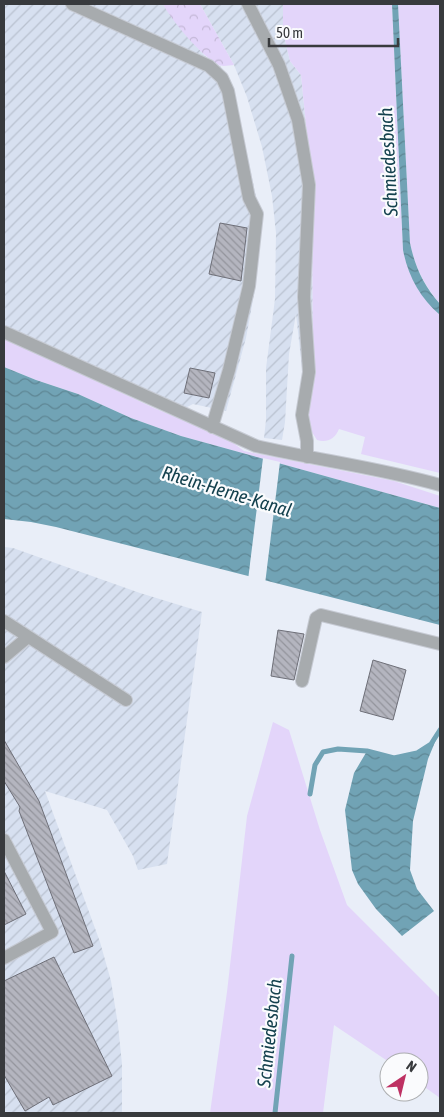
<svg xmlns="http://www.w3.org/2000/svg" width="444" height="1117" viewBox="0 0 444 1117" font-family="'Asap Condensed',sans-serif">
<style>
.industrial{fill:url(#industrial-furrows)}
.green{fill:#e3d5fa}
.forest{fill:url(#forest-crowns)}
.water{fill:url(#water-waves)}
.pier{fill:#e9eef8}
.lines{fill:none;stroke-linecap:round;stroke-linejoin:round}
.stream{stroke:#71a3b5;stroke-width:5}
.building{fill:url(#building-back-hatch);stroke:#6e6f78}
.minor-casing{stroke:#c6cad3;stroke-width:14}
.minor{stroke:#a7abae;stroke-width:12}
.labels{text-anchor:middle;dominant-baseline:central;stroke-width:4.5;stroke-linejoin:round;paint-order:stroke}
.water-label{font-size:19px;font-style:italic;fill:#14414e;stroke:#fafbfd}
</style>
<defs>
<pattern id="industrial-furrows" width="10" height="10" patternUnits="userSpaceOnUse" patternTransform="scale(1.25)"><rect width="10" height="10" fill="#d7e0f0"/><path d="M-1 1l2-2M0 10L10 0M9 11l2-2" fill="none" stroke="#b9c1cf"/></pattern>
<pattern id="forest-crowns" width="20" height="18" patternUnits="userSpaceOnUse" patternTransform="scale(1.25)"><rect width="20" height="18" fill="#e3d5fa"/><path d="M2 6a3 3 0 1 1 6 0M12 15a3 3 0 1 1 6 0" fill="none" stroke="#c4b8d7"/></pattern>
<pattern id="water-waves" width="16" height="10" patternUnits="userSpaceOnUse" patternTransform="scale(1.25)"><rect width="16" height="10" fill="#71a3b5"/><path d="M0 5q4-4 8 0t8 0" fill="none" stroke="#5e8694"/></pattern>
<pattern id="building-back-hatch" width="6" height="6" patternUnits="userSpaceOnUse" patternTransform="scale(1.25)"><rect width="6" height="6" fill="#b4b5bf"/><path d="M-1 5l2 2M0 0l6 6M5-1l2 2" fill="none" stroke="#93949c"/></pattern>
</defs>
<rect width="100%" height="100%" fill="#e9eef8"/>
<path class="industrial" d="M 4,4 L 163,4 L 182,30 L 206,57 L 220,66 L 229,78 L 233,87 L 256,197 L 262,214 L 255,289 L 246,338 L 226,411 L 193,404 L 183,409 L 4,327 Z
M 200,4 L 283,4 L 283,32 L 290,61 L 301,75 L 312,184 L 313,371 L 303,377 L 296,314 L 289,354 L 285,422 L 282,440 L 264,438 L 266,420 L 266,368 L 275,299 L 276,233 L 272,196 L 262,147 L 247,97 L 234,65 Z
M 4,547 L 13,548 L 140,593 L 202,612 L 167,864 L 138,870 L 133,856 L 107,810 L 45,791 L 100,942 L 111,981 L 118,1025 L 122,1064 L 122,1113 L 4,1113 Z"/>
<path class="green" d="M 283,4 L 392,4 L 403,250 C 408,275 421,298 440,315 L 440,473 L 361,454 L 365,437 L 339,429 C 335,439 327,443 317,440 L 310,429 L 308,420 L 313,371 L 312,184 L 301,75 L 290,61 L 283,32 Z
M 398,4 L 440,4 L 440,304 C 424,285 415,267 410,243 Z
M 4,338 L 154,408 L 228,439 L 244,451 L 394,481 L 440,496 L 440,508 L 181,436 L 131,418 L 78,394 L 36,380 L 4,367 Z
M 273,722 L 289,730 L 320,830 L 347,905 L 440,998 L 440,1098 L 419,1083 L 419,1062 L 389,1062 L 334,1025 L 323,1113 L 210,1113 L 227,992 L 247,816 Z"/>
<path class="forest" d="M 163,4 L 200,4 L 234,65 C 230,65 223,67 219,65 C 203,58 171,20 163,4 Z"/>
<path class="water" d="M 392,4 L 398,4 L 410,243 C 415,267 424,286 440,304 L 440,315 C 420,298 408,276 403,250 Z
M 4,367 L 36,380 L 78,394 L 131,418 L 181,436 L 440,508 L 440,625 L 56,527 L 31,522 L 4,519 Z
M 440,730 L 428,759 L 413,821 L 410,870 L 417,889 L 434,911 L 402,936 L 376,909 L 358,884 L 352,870 L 345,810 L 354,773 L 367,751 L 394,758 L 417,753 L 431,744 Z"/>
<path class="pier" d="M 263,458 L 280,462 L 265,584 L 248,580 Z"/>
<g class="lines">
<path class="stream" d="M 310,794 L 315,765 L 323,752 L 338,749 L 367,751 L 394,758 L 417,753 L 431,744 L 440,730
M 275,1113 L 292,956"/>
</g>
<path class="building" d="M 220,223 L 247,228 L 241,281 L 209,274 Z
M 190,368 L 215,373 L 209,398 L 184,393 Z
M 278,630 L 304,634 L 294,680 L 271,676 Z
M 373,660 L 406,670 L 393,720 L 360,711 Z
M 4,740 L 39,801 L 93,946 L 74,953 L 19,811 L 20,807 L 4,781 Z
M 4,871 L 26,914 L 4,925 Z
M 54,957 L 112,1076 L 53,1105 L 49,1097 L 25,1111 L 4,1075 L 4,981 Z"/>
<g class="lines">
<g class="minor-casing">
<path id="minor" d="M 72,4 L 209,66 L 222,78 L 228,91 L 249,198 L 257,214 L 249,286 L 229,370 L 212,427
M 248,4 L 279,65 L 298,120 L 309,185 L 304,297 L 309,372 L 302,415 L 307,441 L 307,457
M 4,332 L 256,446 C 317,460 380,468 440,485
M 4,621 L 126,700
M 4,657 L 28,637
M 302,681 L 316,618 L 321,615 L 440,644
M 4,840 L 52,932 L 4,958"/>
</g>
<use href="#minor" class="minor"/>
</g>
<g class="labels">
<g class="water-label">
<text transform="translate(388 162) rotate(-93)">Schmiedesbach</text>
<text transform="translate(227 491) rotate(17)">Rhein-Herne-Kanal</text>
<text transform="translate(269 1033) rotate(-84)">Schmiedesbach</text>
</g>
</g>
<rect width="444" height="1117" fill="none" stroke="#383a3d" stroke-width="10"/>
<g transform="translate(404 1077) rotate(35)"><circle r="24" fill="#fafbfd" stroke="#acaeb0"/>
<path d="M0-4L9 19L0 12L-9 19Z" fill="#be3163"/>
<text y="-8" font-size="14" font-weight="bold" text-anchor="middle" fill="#383a3d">N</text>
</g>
<path d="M269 38v8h129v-8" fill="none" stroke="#383a3d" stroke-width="2.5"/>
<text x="276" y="38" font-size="15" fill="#383a3d" stroke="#fafbfd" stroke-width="4" paint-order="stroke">50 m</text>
</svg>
